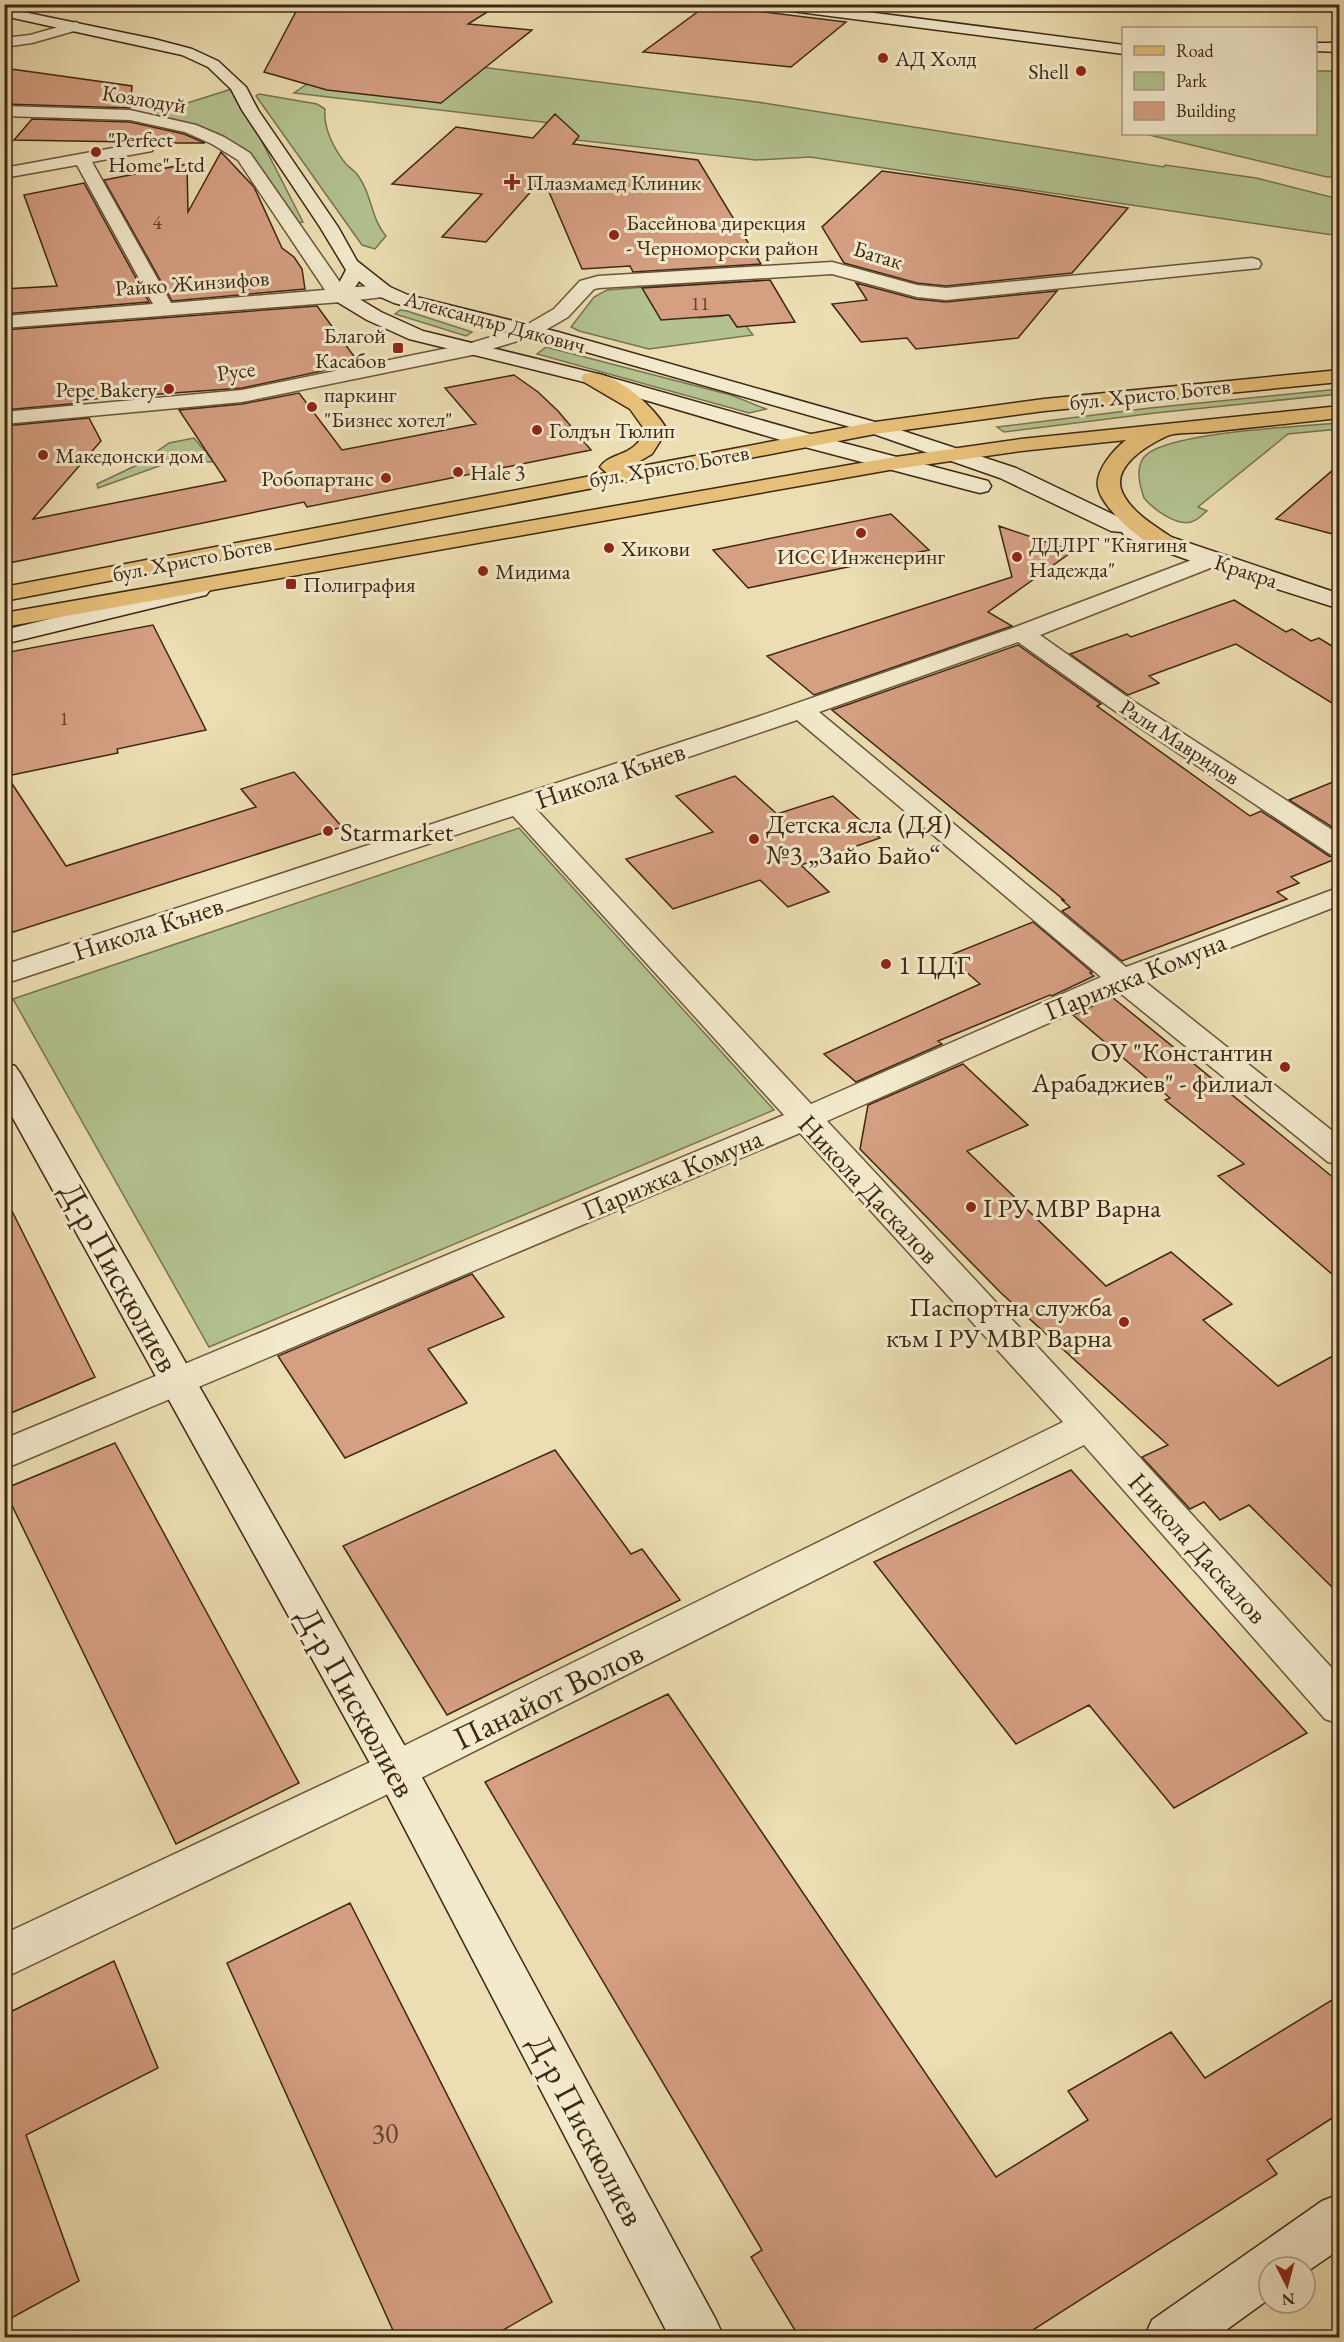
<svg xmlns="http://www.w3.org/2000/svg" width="1344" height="2342" viewBox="0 0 1344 2342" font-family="'EB Garamond',serif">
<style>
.green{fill:#b3c290;stroke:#787452;stroke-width:1.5}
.building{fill:#d59f82;stroke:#3e2714;stroke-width:1.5}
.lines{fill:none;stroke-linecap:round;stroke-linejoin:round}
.street-casing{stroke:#6a553c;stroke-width:3}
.secondary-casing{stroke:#3e2714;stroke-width:3}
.primary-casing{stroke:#3e2714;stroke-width:3}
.street{fill:#f3eacd;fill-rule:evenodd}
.secondary{fill:#f3eacd;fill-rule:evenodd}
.primary{fill:#e6bf79;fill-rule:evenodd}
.poi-dot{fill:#8f2418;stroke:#f3eacd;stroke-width:2}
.labels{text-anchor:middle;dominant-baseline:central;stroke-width:6;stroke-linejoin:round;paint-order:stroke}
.far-number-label{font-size:20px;fill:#644530}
.far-poi-label{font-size:22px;fill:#3e2714;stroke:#f3eacd;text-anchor:start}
.far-street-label{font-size:22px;fill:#3e2714;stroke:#f3eacd}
.street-label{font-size:27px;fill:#3e2714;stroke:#f3eacd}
.poi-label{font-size:27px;fill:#3e2714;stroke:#f3eacd;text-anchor:start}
.near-number-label{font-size:28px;fill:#644530}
.near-street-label{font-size:33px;fill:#3e2714;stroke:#f3eacd}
</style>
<rect width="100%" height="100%" fill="#ecdeb2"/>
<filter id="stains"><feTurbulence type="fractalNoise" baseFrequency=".00333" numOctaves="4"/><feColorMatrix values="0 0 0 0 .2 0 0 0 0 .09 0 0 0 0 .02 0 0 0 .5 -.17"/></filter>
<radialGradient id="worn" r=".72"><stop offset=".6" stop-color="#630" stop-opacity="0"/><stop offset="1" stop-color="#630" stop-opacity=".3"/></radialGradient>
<path class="green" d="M 355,51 L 757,102 L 1164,167 L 1165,165 L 1256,178 L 1339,199 L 1339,236 L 810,157 L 756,160 L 549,137 L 560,124 L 294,93 Z
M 1316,71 L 1339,71 L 1339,177 L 1327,177 L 1145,134 L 1316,134 Z
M 238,87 L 258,134 L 303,222 L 292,225 L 244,157 L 149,115 Z
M 259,94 L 317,104 L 325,109 C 323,128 334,149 346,164 C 350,168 356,172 359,177 C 372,195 371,219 386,236 L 375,249 L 362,245 L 357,238 L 256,96 Z
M 734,280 L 738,286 L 696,315 L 698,318 L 724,316 L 726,310 L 737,327 L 746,326 L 753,335 L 649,349 L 579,331 L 571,327 L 594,297 L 607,290 Z
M 400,310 L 407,311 L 472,332 L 466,336 L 395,314 Z
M 546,347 L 731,395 L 766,409 L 749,413 L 537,354 Z
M 1339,389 L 1339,394 L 1155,413 L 1004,432 L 997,427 L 1150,408 Z
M 1339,423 L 1339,429 L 1288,434 L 1198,507 L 1207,511 C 1202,515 1197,521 1191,522 C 1176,526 1153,509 1144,498 C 1140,486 1135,469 1144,457 C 1164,432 1304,426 1339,423 Z
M 194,438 L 214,462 L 173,461 L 98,488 L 97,484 L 137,465 L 169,443 Z
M 519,828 L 774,1110 L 209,1347 L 13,999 Z"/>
<path class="building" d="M 300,4 L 500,4 L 468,24 L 532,30 L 441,103 L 327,90 L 264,72 Z
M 707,5 L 846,22 L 791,67 L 643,52 Z
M 4,68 L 132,86 L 130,108 L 4,104 Z
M 555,114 L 579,136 L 573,144 L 698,160 L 761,264 L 633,272 L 630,266 L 582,269 L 543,178 L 486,242 L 442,237 L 482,194 L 392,184 L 456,127 L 533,138 Z
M 32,119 L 130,122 L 184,134 L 205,143 L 154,143 L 146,140 L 132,142 L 14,140 Z
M 221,152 L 254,187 L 282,248 L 294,257 L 302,269 L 305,289 L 172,301 L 104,180 L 187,164 L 188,212 Z
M 882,171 L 1011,189 L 1128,208 L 1072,273 L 946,286 L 917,283 L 844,263 L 822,227 Z
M 84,183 L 149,302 L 4,314 L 4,289 L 57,286 L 24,195 Z
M 770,280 L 795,322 L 737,327 L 729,315 L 661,320 L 642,288 Z
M 856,283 L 916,299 L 946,302 L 1057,291 L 1018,338 L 916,349 L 907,338 L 861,342 L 832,304 L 867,300 Z
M 317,306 L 359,363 L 242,388 L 79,400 L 81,403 L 4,410 L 4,330 Z
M 514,375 L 538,392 L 558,411 L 591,450 L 307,507 L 304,502 L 4,564 L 4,426 L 89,418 L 101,441 L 33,519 L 226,481 L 179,410 L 242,404 L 299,393 L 342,450 L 476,424 L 445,388 Z
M 1340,464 L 1340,536 L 1276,519 Z
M 891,514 L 929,550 L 748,588 L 713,550 Z
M 999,526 L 1073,551 L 988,612 L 1012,626 L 814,695 L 767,656 L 1012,577 Z
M 1234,600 L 1286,632 L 1292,629 L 1311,641 L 1319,638 L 1340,651 L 1340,708 L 1236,644 L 1149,676 L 1159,683 L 1128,695 L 1070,654 L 1127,634 L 1131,637 Z
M 153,625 L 206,730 L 117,749 L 118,753 L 7,776 L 66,866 L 256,807 L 241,789 L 294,772 L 342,827 L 4,935 L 4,653 Z
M 1018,645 L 1101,704 L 1097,706 L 1250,816 L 1261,811 L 1329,856 L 1338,858 L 1291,877 L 1299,883 L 1277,892 L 1287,899 L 1122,961 L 1062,911 L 1070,907 L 1062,900 L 1064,900 L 832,710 Z
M 735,776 L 777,814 L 833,796 L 880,838 L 801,865 L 829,892 L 788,907 L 760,880 L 673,909 L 626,859 L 713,832 L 676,796 Z
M 1340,779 L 1340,832 L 1289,800 Z
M 1033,922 L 1092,972 L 1090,973 L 1094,976 L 1052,996 L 1050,995 L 938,1041 L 942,1044 L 856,1082 L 824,1054 L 980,984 L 948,956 Z
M 1112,997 L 1340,1183 L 1340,1281 L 1218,1176 L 1244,1164 L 1165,1100 L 1170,1098 L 1073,1015 Z
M 963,1064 L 1028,1125 L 967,1151 L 1106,1286 L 1171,1252 L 1232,1304 L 1203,1320 L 1278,1386 L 1340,1352 L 1340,1595 L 1249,1505 L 1220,1520 L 1204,1502 L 1190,1509 L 1142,1457 L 1168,1445 L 1000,1292 L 860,1149 L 868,1105 Z
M 4,1195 L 95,1377 L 4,1416 Z
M 472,1274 L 504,1317 L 428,1349 L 467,1403 L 345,1458 L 278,1356 Z
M 115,1443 L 299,1783 L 176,1844 L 4,1489 Z
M 555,1450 L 631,1554 L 642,1549 L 680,1600 L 447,1715 L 343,1546 Z
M 1071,1470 L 1096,1498 L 1307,1733 L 1174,1808 L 1089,1705 L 1016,1744 L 874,1562 Z
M 668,1694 L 996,2177 L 1088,2120 L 1068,2091 L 1171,2032 L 1205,2078 L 1340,1995 L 1340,2113 L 1267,2160 L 1277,2174 L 1022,2337 L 799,2337 L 751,2257 L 762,2250 L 485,1782 Z
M 350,1903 L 552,2302 L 491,2337 L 396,2337 L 227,1963 Z
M 114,1961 L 158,2068 L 26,2135 L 79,2281 L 4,2322 L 4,2015 Z"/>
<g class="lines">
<g class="street-casing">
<path id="street" d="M 76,22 L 83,26 L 81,29 L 32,43 L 4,47 L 4,38 L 30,35 Z
M 4,106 L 130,110 L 196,125 L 224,137 L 250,153 L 344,288 L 383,285 L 390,287 L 392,291 L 390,295 L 383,297 L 341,302 L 4,328 L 4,316 L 153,304 L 77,165 L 4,178 L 4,168 L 146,142 L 152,143 L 154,147 L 152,151 L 92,162 L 171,303 L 325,290 L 238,160 L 212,144 L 185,132 L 130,120 L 4,116 Z
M 1252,258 L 1259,260 L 1261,264 L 1259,268 L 946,300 L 917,297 L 832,274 L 599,288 L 594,289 L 568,317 L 537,335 L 472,355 L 242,402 L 4,424 L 4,412 L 242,390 L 468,344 L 523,327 L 554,309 L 580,281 L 598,276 L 832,262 L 917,285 L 946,288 Z
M 1210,553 L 1218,555 L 1222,560 L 1218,565 L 1040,635 L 1133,701 L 1340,835 L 1340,856 L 1330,854 L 1115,711 L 1018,642 L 819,712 L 1126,967 L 1340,887 L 1340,905 L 1144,981 L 1340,1137 L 1340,1165 L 1328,1162 L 1119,992 L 827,1121 L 1102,1416 L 1340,1677 L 1340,1724 L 1325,1719 L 1084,1445 L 411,1783 L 4,1978 L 4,1934 L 381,1757 L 1063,1422 L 800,1133 L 4,1469 L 4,1439 L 784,1115 L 513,816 L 4,984 L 4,965 L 757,717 L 1010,629 ZM 797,720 L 1101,977 L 811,1104 L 536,809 Z"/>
</g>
<g class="secondary-casing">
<path id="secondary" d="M 761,4 L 805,4 L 1124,45 L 1124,54 L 768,8 Z
M 4,8 L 154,39 L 192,49 L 218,61 L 246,87 L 258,110 L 338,227 L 357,261 L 390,287 L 408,295 L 558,332 L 882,424 L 1016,468 L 1127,521 L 1130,526 L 1141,527 L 1340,594 L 1340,609 L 1202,565 L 1125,537 L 1122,532 L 1111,531 L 1000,478 L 868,432 L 544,340 L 394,303 L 376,295 L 359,281 L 351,294 L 381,312 L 423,331 L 598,374 L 817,436 L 988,481 L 991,486 L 988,491 L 980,493 L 972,491 L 801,446 L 584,382 L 409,339 L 367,320 L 334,300 L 332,296 L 346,270 L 320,227 L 242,110 L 231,89 L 208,67 L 182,55 L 4,16 Z
M 1316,43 L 1340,43 L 1340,52 L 1316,51 Z
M 198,583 L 206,585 L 210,590 L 206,595 L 4,644 L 4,630 Z
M 4,1063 L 15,1066 L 20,1073 L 411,1757 L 716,2320 L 724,2338 L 670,2338 L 381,1783 L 4,1102 Z
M 1340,2194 L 1340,2249 L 1305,2273 L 1305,2267 L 1269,2267 L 1269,2299 L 1215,2338 L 1144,2338 L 1152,2320 L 1322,2201 Z"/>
</g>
<g class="primary-casing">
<path id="primary" d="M 1340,370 L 1340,382 L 1044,411 L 875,434 L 4,601 L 4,587 L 607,473 L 600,467 C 611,451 635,458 645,430 L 630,409 L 584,382 L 581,378 L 584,374 C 612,367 655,407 667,430 L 652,454 L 626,469 L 875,422 L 1044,399 Z
M 1340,406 L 1340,418 C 1296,423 1252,427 1208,432 C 1198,433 1175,432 1167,436 C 1148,445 1109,467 1123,494 C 1133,514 1157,527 1174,539 L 1177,544 L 1174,549 C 1169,550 1165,551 1160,549 C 1142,543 1101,507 1098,487 C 1095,471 1114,449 1126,440 L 1021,451 L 895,469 L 4,627 L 4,613 L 895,457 L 1021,439 Z"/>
</g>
<use href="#street" class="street"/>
<use href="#secondary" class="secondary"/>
<use href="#primary" class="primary"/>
</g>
<g class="poi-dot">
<circle cx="883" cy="58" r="6"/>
<circle cx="1081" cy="71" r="6"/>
<circle cx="96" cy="152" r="6"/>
<path d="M509 173h6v6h6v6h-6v6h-6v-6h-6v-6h6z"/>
<circle cx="614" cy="235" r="6"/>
<rect x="392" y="342" width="12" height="12" rx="3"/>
<circle cx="169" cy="389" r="6"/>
<circle cx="312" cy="407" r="6"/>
<circle cx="537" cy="430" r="6"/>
<circle cx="43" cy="455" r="6"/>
<circle cx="458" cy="472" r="6"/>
<circle cx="386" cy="478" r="6"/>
<circle cx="861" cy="533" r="6"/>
<circle cx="609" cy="548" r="6"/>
<circle cx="1017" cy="557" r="6"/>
<circle cx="483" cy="571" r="6"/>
<rect x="285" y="578" width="12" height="12" rx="3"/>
<circle cx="328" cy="831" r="6"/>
<circle cx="754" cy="839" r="6"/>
<circle cx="886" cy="964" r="6"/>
<circle cx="1285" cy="1067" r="6"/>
<circle cx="971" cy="1207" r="6"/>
<circle cx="1124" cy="1322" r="6"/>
</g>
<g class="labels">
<g class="far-number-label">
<text x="157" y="222">4</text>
<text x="700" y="303">11</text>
<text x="64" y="718">1</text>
</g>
<g class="far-poi-label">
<text x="895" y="58">АД Холд</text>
<text x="1069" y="71" text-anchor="end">Shell</text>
<text x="108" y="139">"Perfect<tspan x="108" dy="25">Home" Ltd</tspan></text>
<text x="526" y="182">Плазмамед Клиник</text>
<text x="626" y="222">Басейнова дирекция<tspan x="626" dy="25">- Черноморски район</tspan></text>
<text x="386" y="335" text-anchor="end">Благой<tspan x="386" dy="25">Касабов</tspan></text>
<text x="157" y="389" text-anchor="end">Pepe Bakery</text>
<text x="324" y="394">паркинг<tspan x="324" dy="25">"Бизнес хотел"</tspan></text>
<text x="549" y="430">Голдън Тюлип</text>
<text x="55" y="455">Македонски дом</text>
<text x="470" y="472">Hale 3</text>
<text x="374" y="478" text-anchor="end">Робопартанс</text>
<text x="1029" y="544">ДДЛРГ "Княгиня<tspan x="1029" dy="25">Надежда"</tspan></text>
<text x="621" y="548">Хикови</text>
<text x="861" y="556" text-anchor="middle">ИСС Инженеринг</text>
<text x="495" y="571">Мидима</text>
<text x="303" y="584">Полиграфия</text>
</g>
<g class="far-street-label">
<text transform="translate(144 99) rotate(9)">Козлодуй</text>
<text transform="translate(878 255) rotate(17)">Батак</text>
<text transform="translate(192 283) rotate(-4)">Райко Жинзифов</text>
<text transform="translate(495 322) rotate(15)">Александър Дякович</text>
<text transform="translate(236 371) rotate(-8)">Русе</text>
<text transform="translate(1150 394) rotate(-6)">бул. Христо Ботев</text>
<text transform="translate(669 466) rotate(-10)">бул. Христо Ботев</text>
<text transform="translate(192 559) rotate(-11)">бул. Христо Ботев</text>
<text transform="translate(1246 571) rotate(18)">Кракра</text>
<text transform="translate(1180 742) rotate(33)">Рали Мавридов</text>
</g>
<g class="street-label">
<text transform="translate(610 775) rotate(-19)">Никола Кънев</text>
<text transform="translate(148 928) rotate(-18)">Никола Кънев</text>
<text transform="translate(1135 976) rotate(-22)">Парижка Комуна</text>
<text transform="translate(672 1174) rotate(-23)">Парижка Комуна</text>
<text transform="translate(869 1189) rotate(47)">Никола Даскалов</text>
<text transform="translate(1198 1548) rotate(48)">Никола Даскалов</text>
</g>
<g class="poi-label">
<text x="766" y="823">Детска ясла (ДЯ)<tspan x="766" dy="31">№3 „Зайо Байо“</tspan></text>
<text x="340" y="831">Starmarket</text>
<text x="898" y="964">1 ЦДГ</text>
<text x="1273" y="1051" text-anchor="end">ОУ "Константин<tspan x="1273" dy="31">Арабаджиев" - филиал</tspan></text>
<text x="983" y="1207">I РУ МВР Варна</text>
<text x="1112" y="1306" text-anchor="end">Паспортна служба<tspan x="1112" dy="31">към I РУ МВР Варна</tspan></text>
</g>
<g class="near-number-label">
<text x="385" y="2133">30</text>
</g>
<g class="near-street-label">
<text transform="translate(120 1277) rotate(61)">Д-р Пискюлиев</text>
<text transform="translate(548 1695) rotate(-26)">Панайот Волов</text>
<text transform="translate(357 1702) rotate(61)">Д-р Пискюлиев</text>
<text transform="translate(587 2130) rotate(62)">Д-р Пискюлиев</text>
</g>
</g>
<rect width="1344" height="2342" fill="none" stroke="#ecdeb2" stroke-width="24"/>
<rect x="6" y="6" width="1332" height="2330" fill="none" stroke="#3e2714" stroke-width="3"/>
<rect x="12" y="12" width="1320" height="2318" fill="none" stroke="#3e2714" stroke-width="1.5"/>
<rect x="1122" y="27" width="195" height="108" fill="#f3eacd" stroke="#ab9c83" stroke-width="1.5"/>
<rect x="1134" y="46" width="30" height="9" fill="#e6bf79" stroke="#ab9c83" stroke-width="1.5"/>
<text x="1176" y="57" font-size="18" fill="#3e2714">Road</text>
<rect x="1134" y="72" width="30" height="18" fill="#b3c290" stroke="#ab9c83" stroke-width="1.5"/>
<text x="1176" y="87" font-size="18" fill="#3e2714">Park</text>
<rect x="1134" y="102" width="30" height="18" fill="#d59f82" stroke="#ab9c83" stroke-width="1.5"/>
<text x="1176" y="117" font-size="18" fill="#3e2714">Building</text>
<g transform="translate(1287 2285) rotate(174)"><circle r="28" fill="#f3eacd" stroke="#ab9c83" stroke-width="1.5"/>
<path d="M0-4.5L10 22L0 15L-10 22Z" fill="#8f2418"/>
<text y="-9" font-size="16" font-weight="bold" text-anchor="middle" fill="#3e2714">N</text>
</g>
<rect width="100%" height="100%" filter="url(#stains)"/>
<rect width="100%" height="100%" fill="url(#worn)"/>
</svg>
